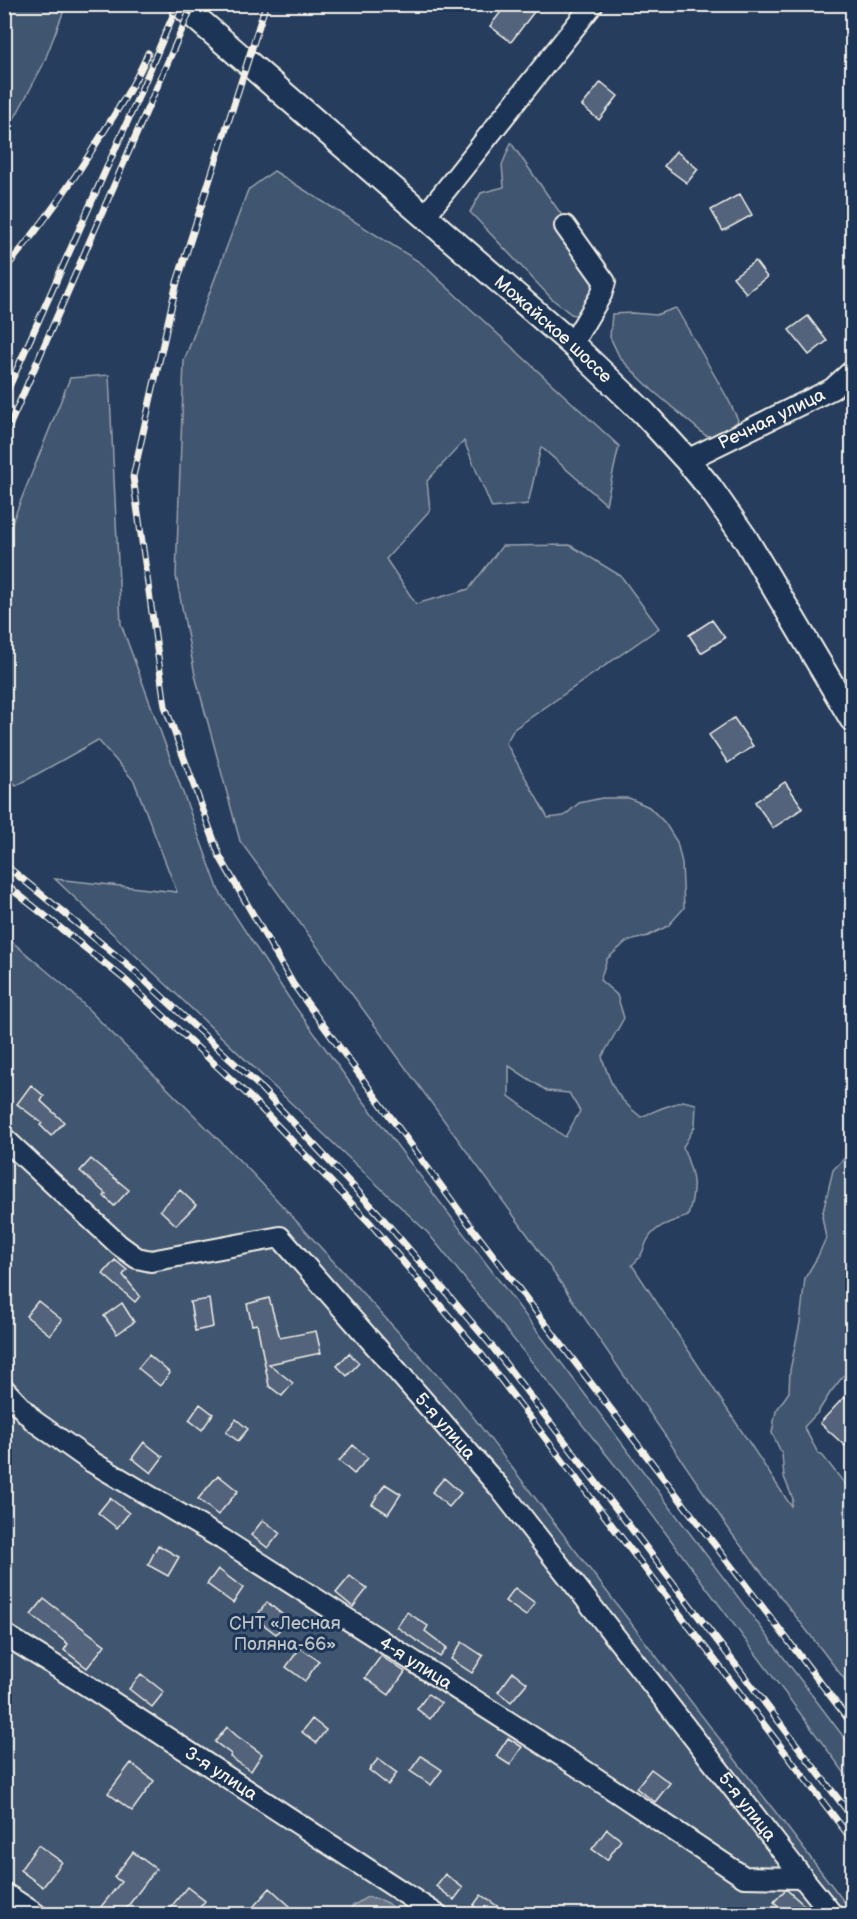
<svg xmlns="http://www.w3.org/2000/svg" width="857" height="1919" viewBox="0 0 857 1919" font-family="'Balsamiq Sans',sans-serif">
<style>
.green{fill:#40546f;stroke:#9aa2ac;stroke-width:1.5;fill-rule:evenodd}
.water{fill:#677588;stroke:#9fa7ae;stroke-width:1.5}
.building{fill:#52647b;stroke:#f4f1e8;stroke-width:1.5}
.lines{fill:none;stroke-linecap:round;stroke-linejoin:round}
.minor-casing{stroke:#f4f1e8;stroke-width:24}
.major-casing{stroke:#f4f1e8;stroke-width:28}
.minor{stroke:#1d3557;stroke-width:20}
.major{stroke:#1d3557;stroke-width:24}
.rail-casing{stroke:#f4f1e8;stroke-width:7}
.rail{stroke:#1d3557;stroke-width:4.5;stroke-dasharray:14;stroke-linecap:butt}
.labels{text-anchor:middle;dominant-baseline:central;stroke-width:6;stroke-linejoin:round;paint-order:stroke}
.street-label{font-size:18px;fill:#f4f1e8;stroke:#1d3557}
.park-label{font-size:18px;fill:#bec2c4;stroke:#1d3557}
</style>
<rect width="100%" height="100%" fill="#263d5d"/>
<filter id="ink" filterUnits="userSpaceOnUse"><feTurbulence type="fractalNoise" baseFrequency=".0167" numOctaves="2"/><feDisplacementMap in="SourceGraphic" scale="12" xChannelSelector="R" yChannelSelector="G"/><feConvolveMatrix kernelMatrix="1 2 1 2 8 2 1 2 1" color-interpolation-filters="sRGB"/></filter>
<g filter="url(#ink)">
<path class="green" d="M 5,4 L 66,5 L 43,65 L 5,136 Z
M 511,143 L 599,268 L 592,319 L 571,314 L 552,299 L 470,212 L 481,193 L 504,187 L 502,165 Z
M 274,171 L 421,263 L 619,446 L 606,504 L 541,447 L 528,504 L 492,508 L 464,441 L 427,481 L 430,510 L 386,559 L 416,604 L 469,589 L 502,546 L 570,545 L 621,576 L 659,628 L 514,729 L 506,743 L 548,818 L 564,816 L 579,803 L 602,798 L 629,798 L 649,807 L 665,823 L 677,842 L 682,863 L 684,908 L 668,926 L 648,936 L 626,942 L 607,959 L 600,980 L 617,995 L 624,1018 L 602,1057 C 611,1087 617,1098 641,1117 L 662,1108 L 683,1101 L 696,1104 L 695,1126 L 683,1147 C 694,1177 697,1185 688,1216 C 673,1221 655,1225 647,1241 C 642,1252 642,1257 632,1265 L 791,1506 L 793,1499 L 784,1477 L 782,1454 L 772,1433 L 776,1411 L 789,1392 L 790,1370 L 800,1323 L 805,1278 L 817,1258 L 826,1238 L 822,1216 L 833,1170 L 850,1152 L 852,1154 L 852,1365 L 830,1393 L 818,1412 L 804,1427 L 818,1453 L 823,1456 L 852,1493 L 852,1689 L 735,1538 L 530,1238 L 240,841 L 195,675 L 176,576 L 184,361 L 248,190 ZM 509,1066 L 547,1091 L 569,1093 L 580,1111 L 565,1137 L 509,1096 Z
M 676,308 L 728,399 L 738,420 L 727,439 L 705,435 L 652,390 L 620,358 L 610,337 L 612,314 L 633,313 L 656,315 Z
M 109,375 L 121,624 L 219,891 L 289,998 L 356,1091 L 852,1748 L 852,1783 L 618,1469 L 428,1233 L 55,879 L 177,892 L 134,781 L 98,740 L 16,786 L 5,771 L 5,540 L 70,378 Z
M 4,935 L 67,988 L 254,1175 L 458,1397 L 852,1912 L 852,1914 L 5,1914 Z"/>
<path class="water" d="M 367,1897 L 384,1901 L 401,1914 L 349,1914 L 351,1907 Z"/>
<path class="building" d="M 507,4 L 540,4 L 511,42 L 490,26 Z
M 601,82 L 618,96 L 599,120 L 582,106 Z
M 676,151 L 698,169 L 687,183 L 664,166 Z
M 740,194 L 752,215 L 723,231 L 711,210 Z
M 755,261 L 767,277 L 746,293 L 733,277 Z
M 808,316 L 827,341 L 809,355 L 789,330 Z
M 712,620 L 725,638 L 701,653 L 689,635 Z
M 734,718 L 753,746 L 728,763 L 709,735 Z
M 785,782 L 803,808 L 773,828 L 755,802 Z
M 31,1085 L 44,1096 L 41,1101 L 64,1122 L 51,1136 L 40,1125 L 42,1123 L 17,1104 Z
M 91,1159 L 129,1190 L 114,1206 L 104,1196 L 106,1194 L 80,1171 Z
M 180,1190 L 196,1205 L 176,1225 L 160,1210 Z
M 115,1260 L 127,1270 L 123,1275 L 140,1296 L 135,1302 L 103,1274 Z
M 269,1298 L 280,1338 L 316,1331 L 321,1353 L 269,1364 L 293,1383 L 282,1396 L 269,1386 L 257,1324 L 252,1325 L 247,1304 Z
M 209,1299 L 213,1327 L 195,1331 L 190,1302 Z
M 38,1301 L 62,1320 L 50,1335 L 26,1316 Z
M 122,1303 L 134,1322 L 117,1334 L 104,1316 Z
M 349,1353 L 359,1363 L 347,1376 L 337,1366 Z
M 149,1355 L 170,1373 L 160,1386 L 138,1368 Z
M 844,1397 L 852,1405 L 852,1438 L 845,1446 L 820,1423 Z
M 200,1404 L 213,1414 L 202,1430 L 189,1420 Z
M 236,1419 L 248,1429 L 238,1441 L 226,1432 Z
M 144,1442 L 163,1457 L 151,1473 L 132,1458 Z
M 353,1445 L 368,1458 L 354,1474 L 339,1461 Z
M 218,1475 L 238,1491 L 218,1515 L 198,1499 Z
M 444,1478 L 461,1493 L 449,1507 L 432,1492 Z
M 385,1484 L 401,1494 L 388,1514 L 372,1504 Z
M 110,1498 L 129,1513 L 117,1528 L 98,1513 Z
M 263,1520 L 280,1533 L 268,1548 L 251,1535 Z
M 158,1545 L 179,1557 L 168,1576 L 148,1565 Z
M 218,1569 L 243,1588 L 233,1603 L 207,1584 Z
M 350,1576 L 367,1589 L 353,1607 L 336,1593 Z
M 515,1588 L 535,1603 L 526,1616 L 505,1601 Z
M 44,1599 L 105,1645 L 87,1668 L 64,1650 L 68,1644 L 31,1615 Z
M 267,1602 L 288,1619 L 276,1634 L 255,1618 Z
M 407,1612 L 428,1626 L 425,1631 L 447,1648 L 440,1657 L 397,1627 Z
M 462,1642 L 483,1656 L 472,1673 L 451,1659 Z
M 300,1648 L 319,1661 L 305,1681 L 286,1667 Z
M 381,1656 L 405,1672 L 389,1695 L 365,1678 Z
M 513,1672 L 527,1683 L 511,1702 L 498,1692 Z
M 141,1674 L 164,1692 L 152,1707 L 129,1689 Z
M 428,1694 L 441,1703 L 430,1719 L 417,1709 Z
M 312,1719 L 326,1730 L 316,1743 L 302,1732 Z
M 227,1727 L 237,1736 L 262,1754 L 251,1771 L 230,1757 L 231,1754 L 215,1742 Z
M 508,1738 L 522,1747 L 510,1765 L 496,1756 Z
M 421,1756 L 442,1770 L 431,1785 L 410,1771 Z
M 378,1759 L 397,1773 L 388,1785 L 369,1770 Z
M 131,1763 L 154,1781 L 132,1811 L 108,1793 Z
M 651,1769 L 670,1783 L 655,1802 L 636,1788 Z
M 607,1829 L 621,1840 L 607,1860 L 592,1849 Z
M 38,1845 L 62,1862 L 43,1887 L 20,1870 Z
M 133,1852 L 156,1869 L 122,1914 L 95,1914 L 121,1882 L 114,1877 Z
M 445,1874 L 463,1888 L 454,1900 L 436,1886 Z
M 187,1887 L 205,1901 L 195,1914 L 178,1914 L 170,1908 Z
M 270,1888 L 291,1907 L 284,1914 L 247,1914 Z
M 785,1890 L 787,1890 L 805,1906 L 797,1914 L 787,1914 L 774,1902 Z
M 481,1895 L 509,1914 L 485,1914 L 473,1906 Z"/>
<g class="lines">
<g class="minor-casing">
<g id="minor">
<path d="M 425,216 L 593,4"/>
<path d="M 565,226 L 605,282 L 601,295 L 572,344"/>
<path id="s1" d="M 687,460 L 832,389 L 852,371"/>
<path id="s2" d="M 4,1138 L 119,1245 L 137,1258 L 151,1261 L 280,1237 L 498,1486 L 803,1878"/>
<path id="s3" d="M 4,1389 L 34,1421 L 92,1462 L 222,1539 L 579,1767 L 744,1877 L 803,1878 L 832,1914"/>
<path id="s4" d="M 4,1634 L 94,1690 L 436,1914"/>
<path d="M 4,1893 L 36,1914"/>
</g>
</g>
<g class="major-casing">
<g id="major">
<path id="s5" d="M 180,4 L 572,344 L 644,413 L 687,460 L 710,488 L 745,538 L 852,719"/>
</g>
</g>
<use href="#minor" class="minor"/>
<use href="#major" class="major"/>
<g class="rail-casing">
<path id="rail" d="M 266,4 L 177,282 L 133,477 L 165,706 L 220,857 L 293,984 L 466,1220 L 852,1724
M 4,270 C 40,228 72,183 101,136 C 118,109 136,82 148,53
M 4,398 L 133,109 L 178,4
M 4,438 L 193,4
M 4,864 L 129,966 L 258,1085 L 378,1213 L 491,1345 L 852,1817
M 4,883 L 123,978 L 251,1098 L 371,1224 L 482,1355 L 852,1840"/>
</g>
<use href="#rail" class="rail"/>
</g>
</g>
<g class="labels">
<g class="street-label">
<text stroke="none"><textPath href="#s5" startOffset="495">Можайское шоссе</textPath></text>
<text stroke="none"><textPath href="#s1" startOffset="94">Речная улица</textPath></text>
<text stroke="none"><textPath href="#s2" startOffset="576">5-я улица</textPath></text>
<text stroke="none"><textPath href="#s3" startOffset="496">4-я улица</textPath></text>
<text stroke="none"><textPath href="#s4" startOffset="258">3-я улица</textPath></text>
<text stroke="none"><textPath href="#s2" startOffset="1062">5-я улица</textPath></text>
</g>
<g class="park-label">
<text x="285" y="1623">СНТ «Лесная<tspan x="285" dy="21">Поляна-66»</tspan></text>
</g>
</g>
<rect width="857" height="1919" fill="none" stroke="#1d3557" stroke-width="24"/>
<rect x="12" y="12" width="833" height="1895" fill="none" stroke="#f4f1e8" stroke-width="2" filter="url(#ink)"/>
</svg>
